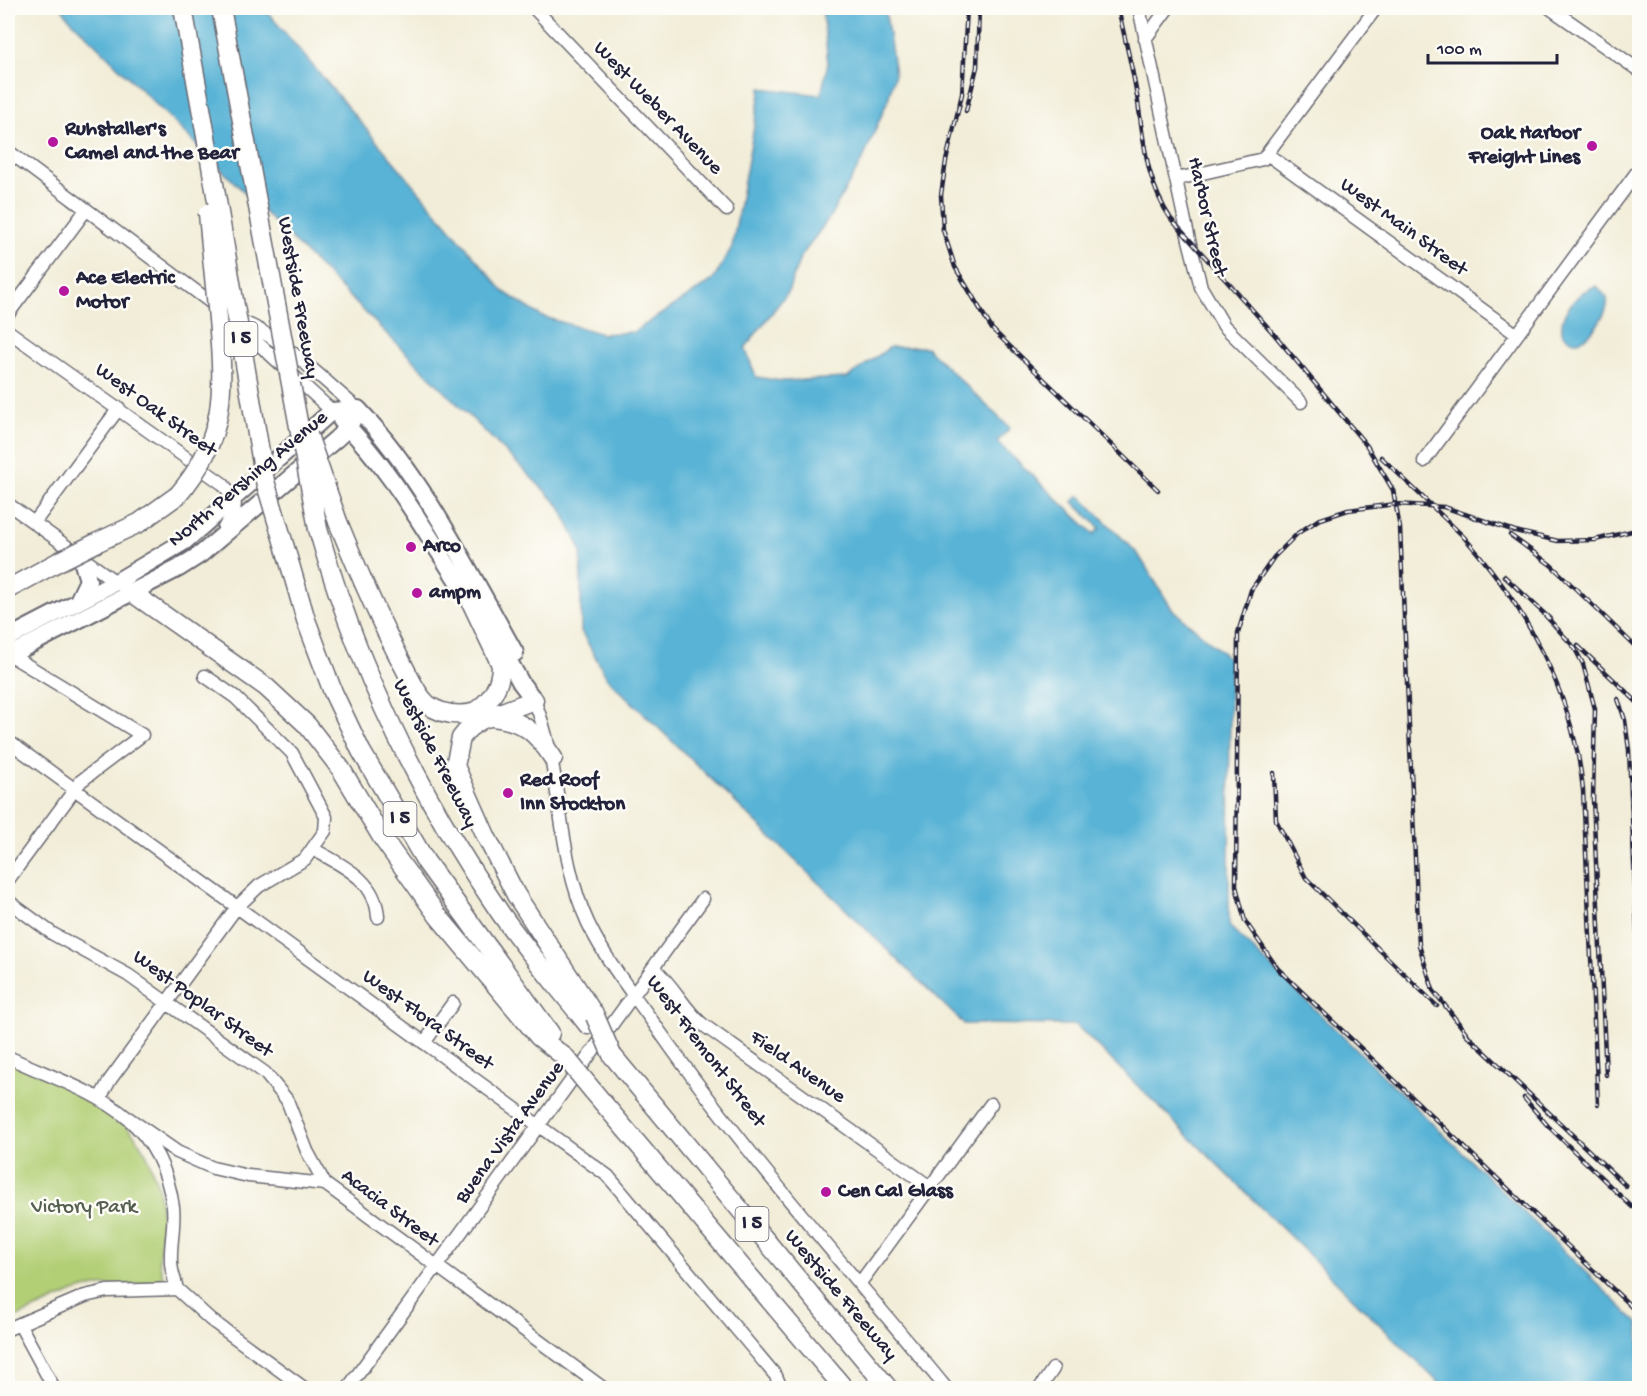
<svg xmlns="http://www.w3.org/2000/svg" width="1647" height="1396" viewBox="0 0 1647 1396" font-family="'Gochi Hand',sans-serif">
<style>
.green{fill:#b2cf76;stroke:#6a7858;stroke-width:1.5}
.water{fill:#59b3d6;stroke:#3e6a88;stroke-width:1.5}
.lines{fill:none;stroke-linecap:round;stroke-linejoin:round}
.minor-casing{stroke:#6b6972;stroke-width:15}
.major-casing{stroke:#6b6972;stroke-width:20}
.highway-casing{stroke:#6b6972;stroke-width:21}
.minor{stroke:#fff;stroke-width:12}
.major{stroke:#fff;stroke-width:16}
.highway{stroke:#fff;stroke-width:18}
.rail-casing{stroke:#22223b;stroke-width:4.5}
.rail{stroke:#fdfcf7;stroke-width:2;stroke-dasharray:7;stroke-linecap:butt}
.highway-bridge-casing{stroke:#6b6972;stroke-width:21;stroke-linecap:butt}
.highway-bridge{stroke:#fff;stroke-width:18}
.poi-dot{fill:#b5179e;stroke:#fdfcf7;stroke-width:2}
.labels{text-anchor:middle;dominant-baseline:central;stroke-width:5;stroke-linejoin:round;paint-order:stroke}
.shield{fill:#fdfcf7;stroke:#646373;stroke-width:1.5}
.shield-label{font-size:20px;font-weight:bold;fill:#22223b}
.street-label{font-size:21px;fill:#22223b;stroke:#fdfcf7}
.poi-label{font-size:21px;font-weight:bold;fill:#22223b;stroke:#fdfcf7;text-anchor:start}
.park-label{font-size:21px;fill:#545f50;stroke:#fdfcf7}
</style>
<rect width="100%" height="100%" fill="#fdfcf7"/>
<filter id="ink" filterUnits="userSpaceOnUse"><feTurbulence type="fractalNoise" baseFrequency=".0167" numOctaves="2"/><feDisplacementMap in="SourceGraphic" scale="12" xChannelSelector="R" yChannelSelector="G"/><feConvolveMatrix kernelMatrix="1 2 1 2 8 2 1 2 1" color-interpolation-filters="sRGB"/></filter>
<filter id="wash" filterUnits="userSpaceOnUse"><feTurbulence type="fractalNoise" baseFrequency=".008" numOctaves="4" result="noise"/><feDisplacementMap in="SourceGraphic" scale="24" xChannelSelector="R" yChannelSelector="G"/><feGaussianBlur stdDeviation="1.35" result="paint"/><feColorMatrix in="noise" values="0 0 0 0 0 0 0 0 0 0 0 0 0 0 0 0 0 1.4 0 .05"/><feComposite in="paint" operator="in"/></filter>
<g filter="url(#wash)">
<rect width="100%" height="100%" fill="#f2edd8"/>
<path class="green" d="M 8,1058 L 117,1114 L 135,1136 L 147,1155 L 158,1186 L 162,1217 L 159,1261 L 165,1284 L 95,1286 L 74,1292 L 8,1321 Z"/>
<path class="water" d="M 62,8 L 264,8 L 504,292 L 541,316 L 602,334 L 634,332 L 713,280 L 732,247 L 761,88 L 821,95 L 828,63 L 822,8 L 885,8 L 895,74 L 888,100 L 863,159 L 829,218 L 800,258 L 788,292 L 745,348 L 756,377 L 782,381 L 847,378 L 890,347 L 926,347 L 1010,428 L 997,442 L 1094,534 L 1100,528 L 1073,502 L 1079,495 L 1138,554 L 1172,609 L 1230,659 L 1229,926 L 1639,1324 L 1639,1388 L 1444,1388 L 1076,1025 L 964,1024 L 607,678 L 581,631 L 581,550 L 559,505 L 68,17 Z
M 1597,286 L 1607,298 C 1609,308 1603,316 1598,324 C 1591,334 1580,347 1568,338 C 1564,336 1563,335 1562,331 C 1559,312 1581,289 1597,286 Z"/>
</g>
<g filter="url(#ink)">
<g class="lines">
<g class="minor-casing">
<path id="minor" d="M 534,8 L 727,210
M 1139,8 L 1189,240 L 1201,287 L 1224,326 L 1301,402
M 1550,8 L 1640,71
M 1145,39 L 1168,8
M 8,151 L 221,310
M 1267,154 L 1516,334
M 1177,179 L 1263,159 L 1376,8
M 8,314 L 86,210
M 233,319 C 274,329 325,382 358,409
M 238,325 L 332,411
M 8,331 L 223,484 C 241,506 236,507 224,528
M 1424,461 L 1640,168
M 8,504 L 120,585
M 34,523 L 119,408
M 534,700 C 564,772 555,852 588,923 C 607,963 635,996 660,1032 C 747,1156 850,1271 946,1388
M 8,741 L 608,1176 L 776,1376 L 781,1388
M 313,849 C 341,865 376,879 378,917
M 8,880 L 81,781 L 142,735 L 10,655
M 8,901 L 53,934 L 128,975 L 265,1073 L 287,1100 L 307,1151 L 325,1184
M 654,969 C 674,985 682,1007 702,1024 L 930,1187
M 424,1043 L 453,1003
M 8,1057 C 85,1093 159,1107 173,1207 C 175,1226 170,1244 171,1262 C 171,1271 175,1280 177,1289
M 100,1098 L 110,1080 L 236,908 L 259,886 L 305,859 L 325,831 L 326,817 L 292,753 L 235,697 L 205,676
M 128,1118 L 177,1152 L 213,1168 L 248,1176 L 325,1184 L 603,1388
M 860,1283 L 991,1104
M 177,1289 L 211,1320 L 304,1388
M 20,1325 L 54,1388
M 8,1329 L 85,1296 L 107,1291 L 177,1289
M 348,1388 L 703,899
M 1040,1388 L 1053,1369"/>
</g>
<g class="major-casing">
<path id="major" d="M 358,409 C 422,476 470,573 515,653
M 341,420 C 398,476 434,548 479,614
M 78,601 L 88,580 L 81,557
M 8,638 L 116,582 L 185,541 L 332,411 L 358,409
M 500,645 L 521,683 L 534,700
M 8,656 L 179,568 L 201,554 L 336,439 L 349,427 L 358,409"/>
</g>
<g class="highway-casing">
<path id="highway" d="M 183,8 L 204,125
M 338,522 C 358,571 378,618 403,665 C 410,678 416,694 427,704 C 445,718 468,716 489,709
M 318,529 C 357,667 420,797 501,914 C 528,952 559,988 588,1025
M 98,542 L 139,523 L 178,495
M 286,551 L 306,620 L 333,692 L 361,751 L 426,862 L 550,1033
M 8,589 L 58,562
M 131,592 L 266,687 L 307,725 L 341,769 L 383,839 L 438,916 L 539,1037 L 566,1058
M 472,604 L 501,665 C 501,685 491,702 474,712
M 534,700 L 481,720 L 469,728 L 461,738 L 455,766 L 486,836 L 516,895 L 595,1016
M 492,717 C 523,720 537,733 553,758
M 612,1055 L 888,1388
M 593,1091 L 844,1388"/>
</g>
<use href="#minor" class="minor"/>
<use href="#major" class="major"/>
<use href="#highway" class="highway"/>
<g class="rail-casing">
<path id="rail" d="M 967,8 L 962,94 L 946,161 L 941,195 L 943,230 L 955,267 L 992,329 L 1158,490
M 1118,8 C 1124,35 1131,62 1136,90 C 1144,136 1144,179 1171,219 L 1274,334 L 1367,446 L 1393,490 L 1400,528 L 1419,945 L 1433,990 L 1471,1039
M 966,111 L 977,67 L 979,8
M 1381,457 L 1465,538
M 1640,529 L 1595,540 L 1558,541 L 1515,531 L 1444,507 L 1396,504 L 1348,510 L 1318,520 L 1298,533 L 1274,557 L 1251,590 L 1238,633 L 1236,886 L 1245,921 L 1278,969 L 1640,1315
M 1461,534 C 1525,604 1574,695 1583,790 L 1598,1104
M 1510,535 L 1551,565 L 1640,651
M 1504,576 L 1550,619
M 1544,614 L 1574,647 L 1583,664 L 1595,709 L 1593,799 L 1606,1075
M 1578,646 L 1640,705
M 1618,699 L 1625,720 L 1629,750 L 1640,998
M 1274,773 L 1276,820 L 1306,878 L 1437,1006
M 1465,1033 L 1626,1186
M 1524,1098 L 1548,1126 L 1632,1207"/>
</g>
<use href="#rail" class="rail"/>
<g class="highway-bridge-casing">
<path id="highway-bridge" d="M 221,8 L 318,529
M 204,125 L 265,481 L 286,551
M 308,435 L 338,522
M 178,495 C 227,438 224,390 218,319 C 215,284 211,249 208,213
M 58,562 L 98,542
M 595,1016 L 612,1055
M 566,1058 L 593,1091"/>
</g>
<use href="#highway-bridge" class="highway-bridge"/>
</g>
</g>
<g class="poi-dot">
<circle cx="53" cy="142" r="6"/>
<circle cx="1592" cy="146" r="6"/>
<circle cx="64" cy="291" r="6"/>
<circle cx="411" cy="547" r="6"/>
<circle cx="417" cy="593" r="6"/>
<circle cx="508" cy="793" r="6"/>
<circle cx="826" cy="1192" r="6"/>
</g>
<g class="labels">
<g class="shield">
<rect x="224.5" y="322" width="33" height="34" rx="4.5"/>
<rect x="383.5" y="802" width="33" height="34" rx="4.5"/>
<rect x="735.5" y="1207" width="33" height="34" rx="4.5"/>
</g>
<g class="shield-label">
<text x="241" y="339">I 5</text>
<text x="400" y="819">I 5</text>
<text x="752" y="1224">I 5</text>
</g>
<g class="street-label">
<text transform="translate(657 109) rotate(46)">West Weber Avenue</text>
<text transform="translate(1206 217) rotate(77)">Harbor Street</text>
<text transform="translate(1403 228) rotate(36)">West Main Street</text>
<text transform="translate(297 298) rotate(80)">Westside Freeway</text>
<text transform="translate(155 411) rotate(36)">West Oak Street</text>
<text transform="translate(249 480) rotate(-40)">North Pershing Avenue</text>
<text transform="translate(434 754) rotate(63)">Westside Freeway</text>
<text transform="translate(202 1005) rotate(36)">West Poplar Street</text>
<text transform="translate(427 1021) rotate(36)">West Flora Street</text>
<text transform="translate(705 1052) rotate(53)">West Fremont Street</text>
<text transform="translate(797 1068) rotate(35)">Field Avenue</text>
<text transform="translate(511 1133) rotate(-54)">Buena Vista Avenue</text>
<text transform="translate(389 1209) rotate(37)">Acacia Street</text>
<text transform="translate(840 1296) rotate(50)">Westside Freeway</text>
</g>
<g class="poi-label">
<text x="65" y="130">Ruhstaller's<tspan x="65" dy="24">Camel and the Bear</tspan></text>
<text x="1580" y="134" text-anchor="end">Oak Harbor<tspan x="1580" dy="24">Freight Lines</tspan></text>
<text x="76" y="279">Ace Electric<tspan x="76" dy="24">Motor</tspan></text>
<text x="423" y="547">Arco</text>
<text x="429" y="593">ampm</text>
<text x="520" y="781">Red Roof<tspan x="520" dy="24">Inn Stockton</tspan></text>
<text x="838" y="1192">Cen Cal Glass</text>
</g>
<g class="park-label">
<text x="84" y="1208">Victory Park</text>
</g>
</g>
<rect width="1647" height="1396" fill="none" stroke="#fdfcf7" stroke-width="30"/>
<path d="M1428 54v9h129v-9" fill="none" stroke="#22223b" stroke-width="3"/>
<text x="1437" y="54" font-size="18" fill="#22223b" stroke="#fdfcf7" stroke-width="4.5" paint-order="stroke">100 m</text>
</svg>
